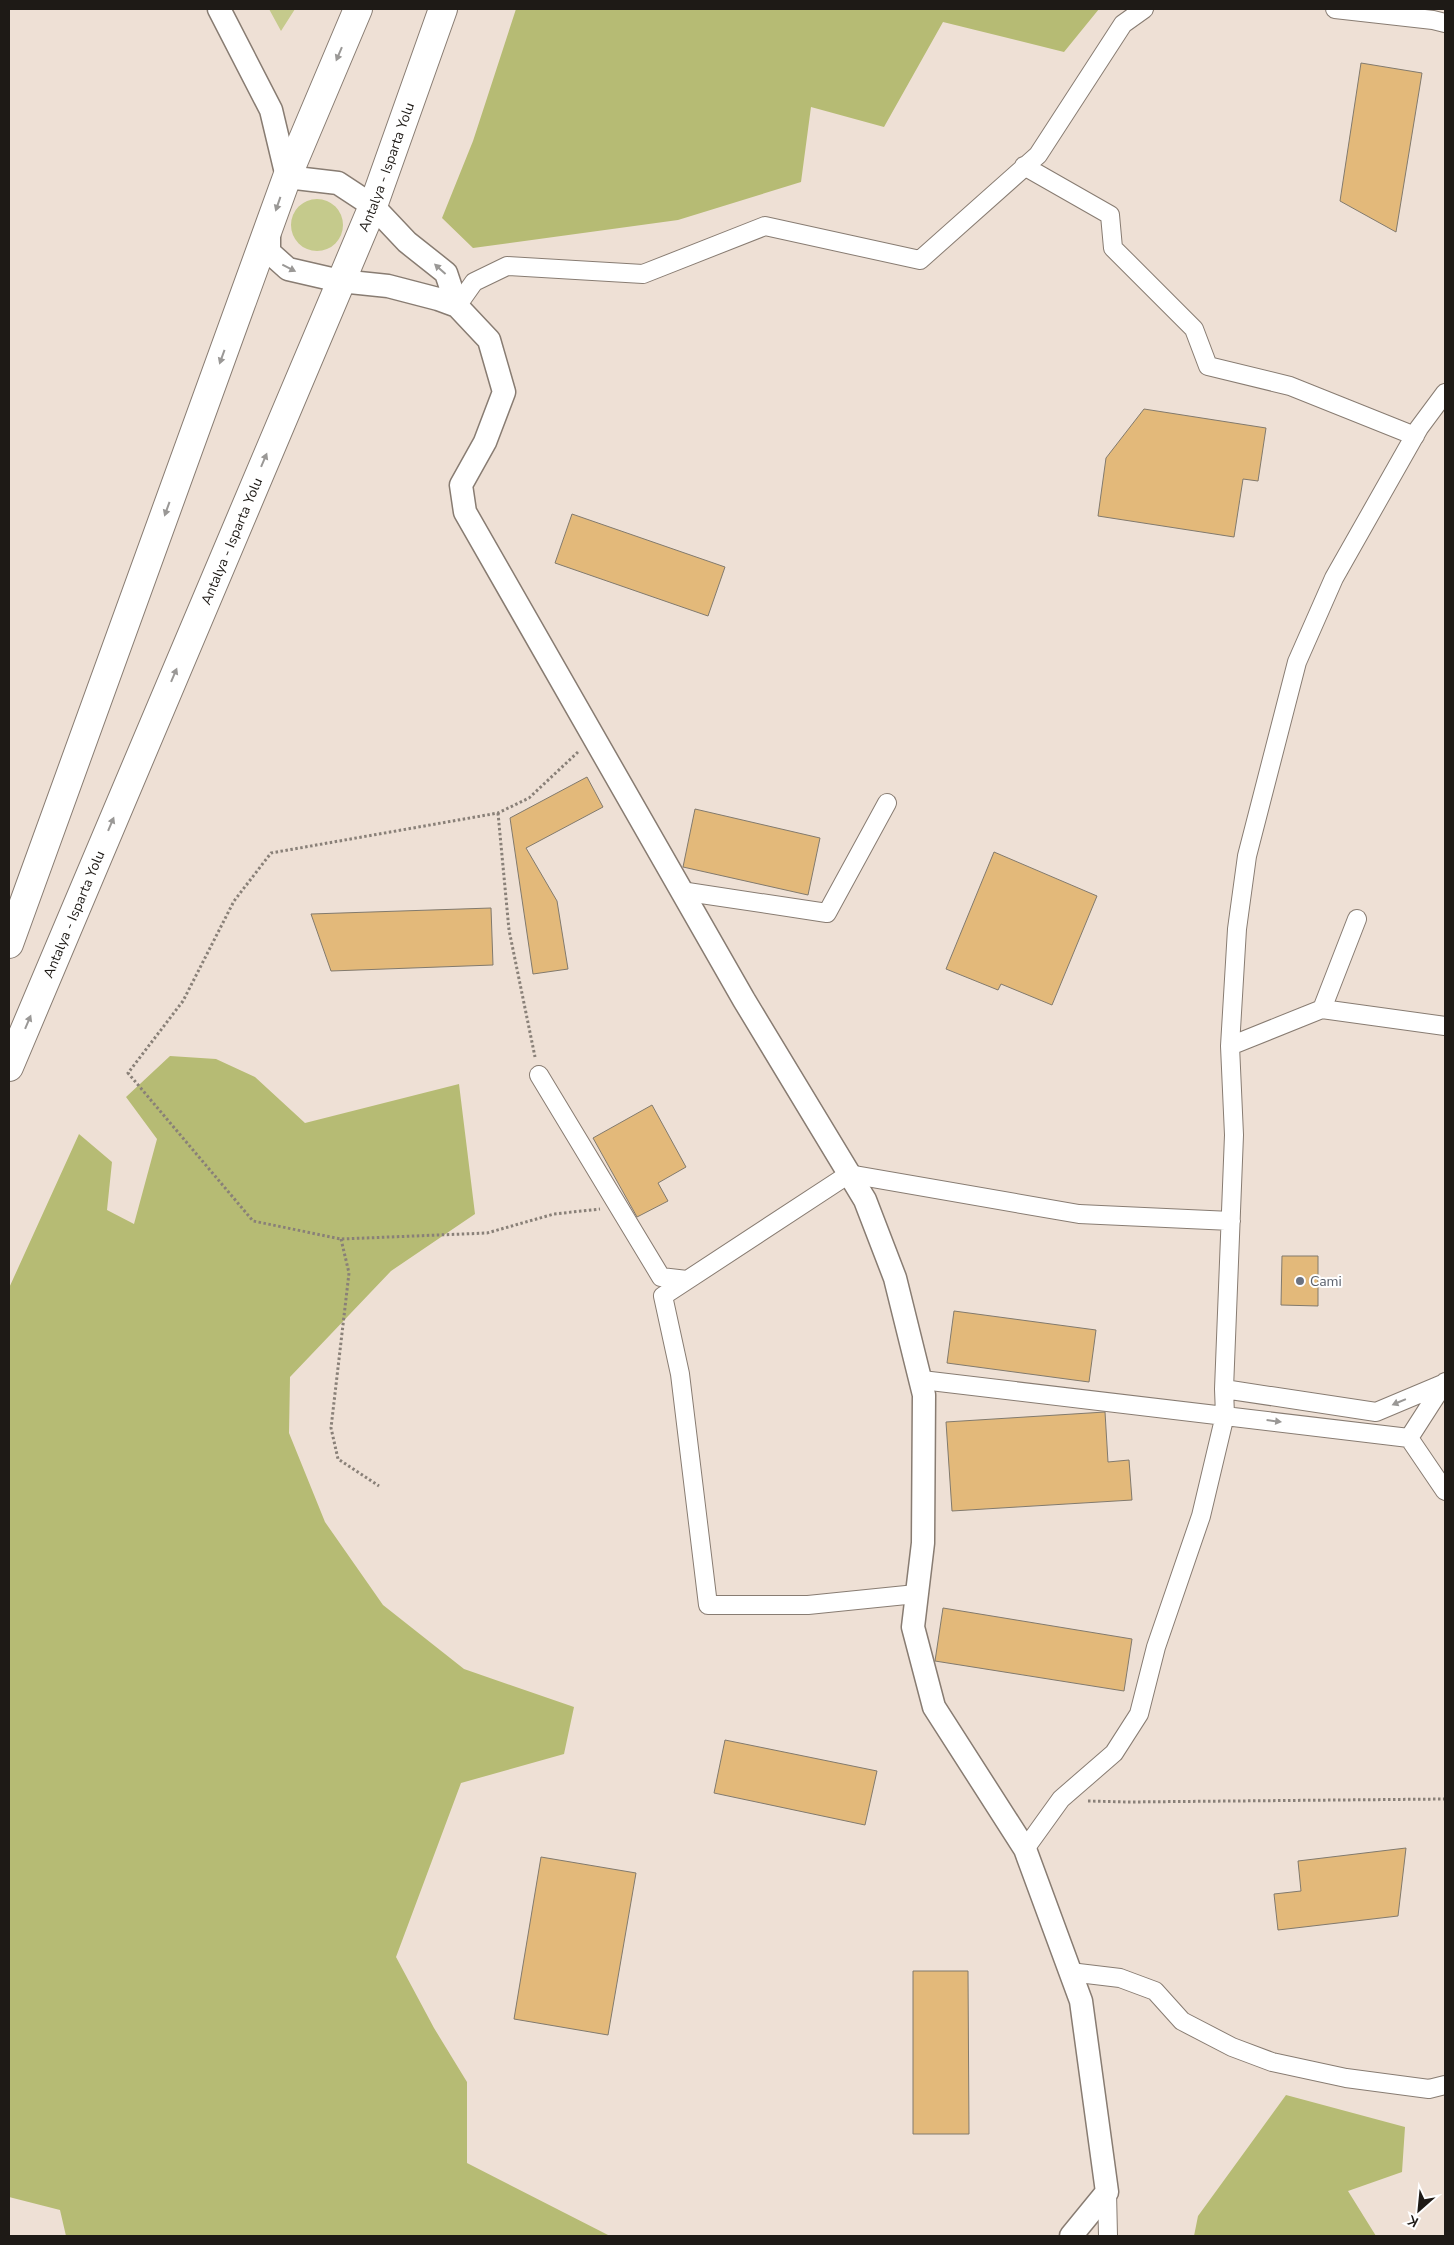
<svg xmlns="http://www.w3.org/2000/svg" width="1454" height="2245" viewBox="0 0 1454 2245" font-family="'Nunito Sans',sans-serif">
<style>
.green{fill:#c5ca8c}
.forest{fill:#b6bb74}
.building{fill:#e3b97a;stroke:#827a6d}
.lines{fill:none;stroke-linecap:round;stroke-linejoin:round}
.minor-casing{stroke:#887c72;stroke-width:20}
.tertiary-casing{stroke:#887c72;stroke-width:25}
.trunk-casing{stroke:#887c72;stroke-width:30}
.path{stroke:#898078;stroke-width:3;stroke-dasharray:2.5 2.5;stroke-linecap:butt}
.minor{stroke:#fff;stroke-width:18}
.tertiary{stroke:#fff;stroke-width:22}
.trunk{stroke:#fff;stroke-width:28}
.oneway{fill:#9a9896}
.worship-dot{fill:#6b7280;stroke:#fff;stroke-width:2}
.labels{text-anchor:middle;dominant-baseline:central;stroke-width:4;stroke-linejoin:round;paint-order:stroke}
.street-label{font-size:14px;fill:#1e1a16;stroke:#fff}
.worship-label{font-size:14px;fill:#5b616d;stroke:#fff;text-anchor:start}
</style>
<rect width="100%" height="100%" fill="#eee0d5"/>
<path class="green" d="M 269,9 L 295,9 L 281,31 Z
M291 225a26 26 0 1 1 52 0a26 26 0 1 1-52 0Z"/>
<path class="forest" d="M 516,9 L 1099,9 L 1064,52 L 943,22 L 884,127 L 811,107 L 801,182 L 678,220 L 473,248 L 442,218 L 473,141 Z
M 170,1056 L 216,1059 L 255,1077 L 305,1123 L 459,1084 L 475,1214 L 391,1271 L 290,1377 L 289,1433 L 325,1522 L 383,1605 L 464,1669 L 574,1707 L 564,1754 L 461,1783 L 396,1957 L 434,2028 L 467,2082 L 467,2163 L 610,2236 L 66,2236 L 60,2210 L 9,2197 L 9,1288 L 79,1134 L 112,1162 L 107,1210 L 134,1224 L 157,1139 L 126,1097 Z
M 1286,2095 L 1405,2127 L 1402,2172 L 1348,2191 L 1376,2236 L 1194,2236 L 1198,2216 Z"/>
<path class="building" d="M 1361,63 L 1422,73 L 1396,232 L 1340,201 Z
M 1144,409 L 1266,428 L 1258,481 L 1243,479 L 1234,537 L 1098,516 L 1106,458 Z
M 572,514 L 725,567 L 708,616 L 555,563 Z
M 587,777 L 603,807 L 526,848 L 557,901 L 568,969 L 533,974 L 510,818 Z
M 695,809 L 820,838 L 808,895 L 683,867 Z
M 994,852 L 1097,896 L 1052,1005 L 1001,984 L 998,990 L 946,969 Z
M 491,908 L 493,965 L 331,971 L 311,914 Z
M 652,1105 L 686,1167 L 658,1183 L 668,1201 L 637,1217 L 593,1138 Z
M 1282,1256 L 1318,1256 L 1318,1306 L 1281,1305 Z
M 954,1311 L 1096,1330 L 1089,1382 L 947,1363 Z
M 1105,1412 L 1108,1462 L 1129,1460 L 1132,1500 L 952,1511 L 946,1422 Z
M 943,1608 L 1132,1639 L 1124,1691 L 935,1661 Z
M 725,1740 L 877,1771 L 865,1825 L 714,1793 Z
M 1406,1848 L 1398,1916 L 1278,1930 L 1274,1894 L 1301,1891 L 1298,1861 Z
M 541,1857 L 636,1873 L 608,2035 L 514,2019 Z
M 913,1971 L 968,1971 L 969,2134 L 913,2134 Z"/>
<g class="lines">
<g class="minor-casing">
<path id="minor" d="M 1335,9 L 1433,20 L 1445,23
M 1024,166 L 1110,215 L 1113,248 L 1194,329 L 1208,366 L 1290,386 L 1415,436
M 457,306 L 474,282 L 507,266 L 643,274 L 765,226 L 920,260 L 1038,155 L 1123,24 L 1144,9
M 681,891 L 827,913 L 887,803
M 1322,1009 L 1357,919
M 1230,1046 L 1322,1009 L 1445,1026
M 539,1075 L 661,1277 L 687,1280
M 922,1380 L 1409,1438 L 1445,1491
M 1224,1389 L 1376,1412 L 1445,1383
M 1409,1438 L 1445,1382
M 916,1594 L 808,1605 L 708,1605 L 680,1374 L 663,1296 L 849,1174 L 1079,1214 L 1231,1221
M 1025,1849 L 1061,1799 L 1114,1753 L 1139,1714 L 1156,1647 L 1201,1516 L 1225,1415 L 1224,1389 L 1234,1135 L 1230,1046 L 1237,929 L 1247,856 L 1297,662 L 1334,578 L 1419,428 L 1445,393
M 1070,1972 L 1120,1978 L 1155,1991 L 1182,2021 L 1232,2047 L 1272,2062 L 1346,2078 L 1429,2089 L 1445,2085
M 1107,2192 L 1108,2236"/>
</g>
<g class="tertiary-casing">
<path id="tertiary" d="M 219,9 L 271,110 L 287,177 L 338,183 L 373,206 L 407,242 L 446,273 L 457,306 L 438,299 L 388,286 L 340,281 L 288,269 L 269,252 L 269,229
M 457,306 L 489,340 L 504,392 L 485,442 L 461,485 L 465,512 L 744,1000 L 865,1200 L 895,1278 L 924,1395 L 923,1543 L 913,1627 L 934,1707 L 1025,1849 L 1081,2001 L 1107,2192 L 1071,2236"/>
</g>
<g class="trunk-casing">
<g id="trunk">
<path d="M 9,944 L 287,177 L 358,9"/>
<path id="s1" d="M 9,1067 L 373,206 L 443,9"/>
</g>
</g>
<path class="path" d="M 578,752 L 529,798 L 498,813 L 271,853 L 234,901 L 183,1001 L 128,1073 L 253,1221 L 341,1239 L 487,1233 L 554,1214 L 600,1209
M 498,813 L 509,930 L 535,1057
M 341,1239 L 349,1273 L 331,1428 L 338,1459 L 379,1486
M 1088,1801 L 1128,1802 L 1445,1799"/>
<use href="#minor" class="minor"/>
<use href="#tertiary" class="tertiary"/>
<use href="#trunk" class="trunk"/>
</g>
<defs><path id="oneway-solid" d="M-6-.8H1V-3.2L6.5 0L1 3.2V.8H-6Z" transform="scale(1.25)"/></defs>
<g class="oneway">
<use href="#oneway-solid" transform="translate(339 54) rotate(113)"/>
<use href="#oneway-solid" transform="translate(278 204) rotate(109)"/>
<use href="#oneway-solid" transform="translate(289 268) rotate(27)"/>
<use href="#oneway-solid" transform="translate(440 269) rotate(-138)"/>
<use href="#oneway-solid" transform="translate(222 357) rotate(110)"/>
<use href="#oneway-solid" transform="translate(264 460) rotate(-67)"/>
<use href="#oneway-solid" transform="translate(167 509) rotate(110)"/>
<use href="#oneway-solid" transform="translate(174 675) rotate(-67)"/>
<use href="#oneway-solid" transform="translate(111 824) rotate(-67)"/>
<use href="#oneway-solid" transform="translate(28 1022) rotate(-67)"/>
<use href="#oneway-solid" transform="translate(1399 1402) rotate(157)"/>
<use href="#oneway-solid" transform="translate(1274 1421) rotate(7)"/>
</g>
<circle class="worship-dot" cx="1300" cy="1281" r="5"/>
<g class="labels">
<g class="street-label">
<text stroke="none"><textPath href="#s1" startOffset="976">Antalya - Isparta Yolu</textPath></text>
<text stroke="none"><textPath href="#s1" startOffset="571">Antalya - Isparta Yolu</textPath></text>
<text stroke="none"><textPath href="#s1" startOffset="166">Antalya - Isparta Yolu</textPath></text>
</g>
<g class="worship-label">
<text x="1310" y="1281">Cami</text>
</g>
</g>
<rect width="1454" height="2245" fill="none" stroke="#1e1a16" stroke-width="20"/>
<g transform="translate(1419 2210) rotate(207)" stroke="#ffffff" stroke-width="4" paint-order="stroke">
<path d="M0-4L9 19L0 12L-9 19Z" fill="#1e1a16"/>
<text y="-8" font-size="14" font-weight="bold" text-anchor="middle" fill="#1e1a16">K</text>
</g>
</svg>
